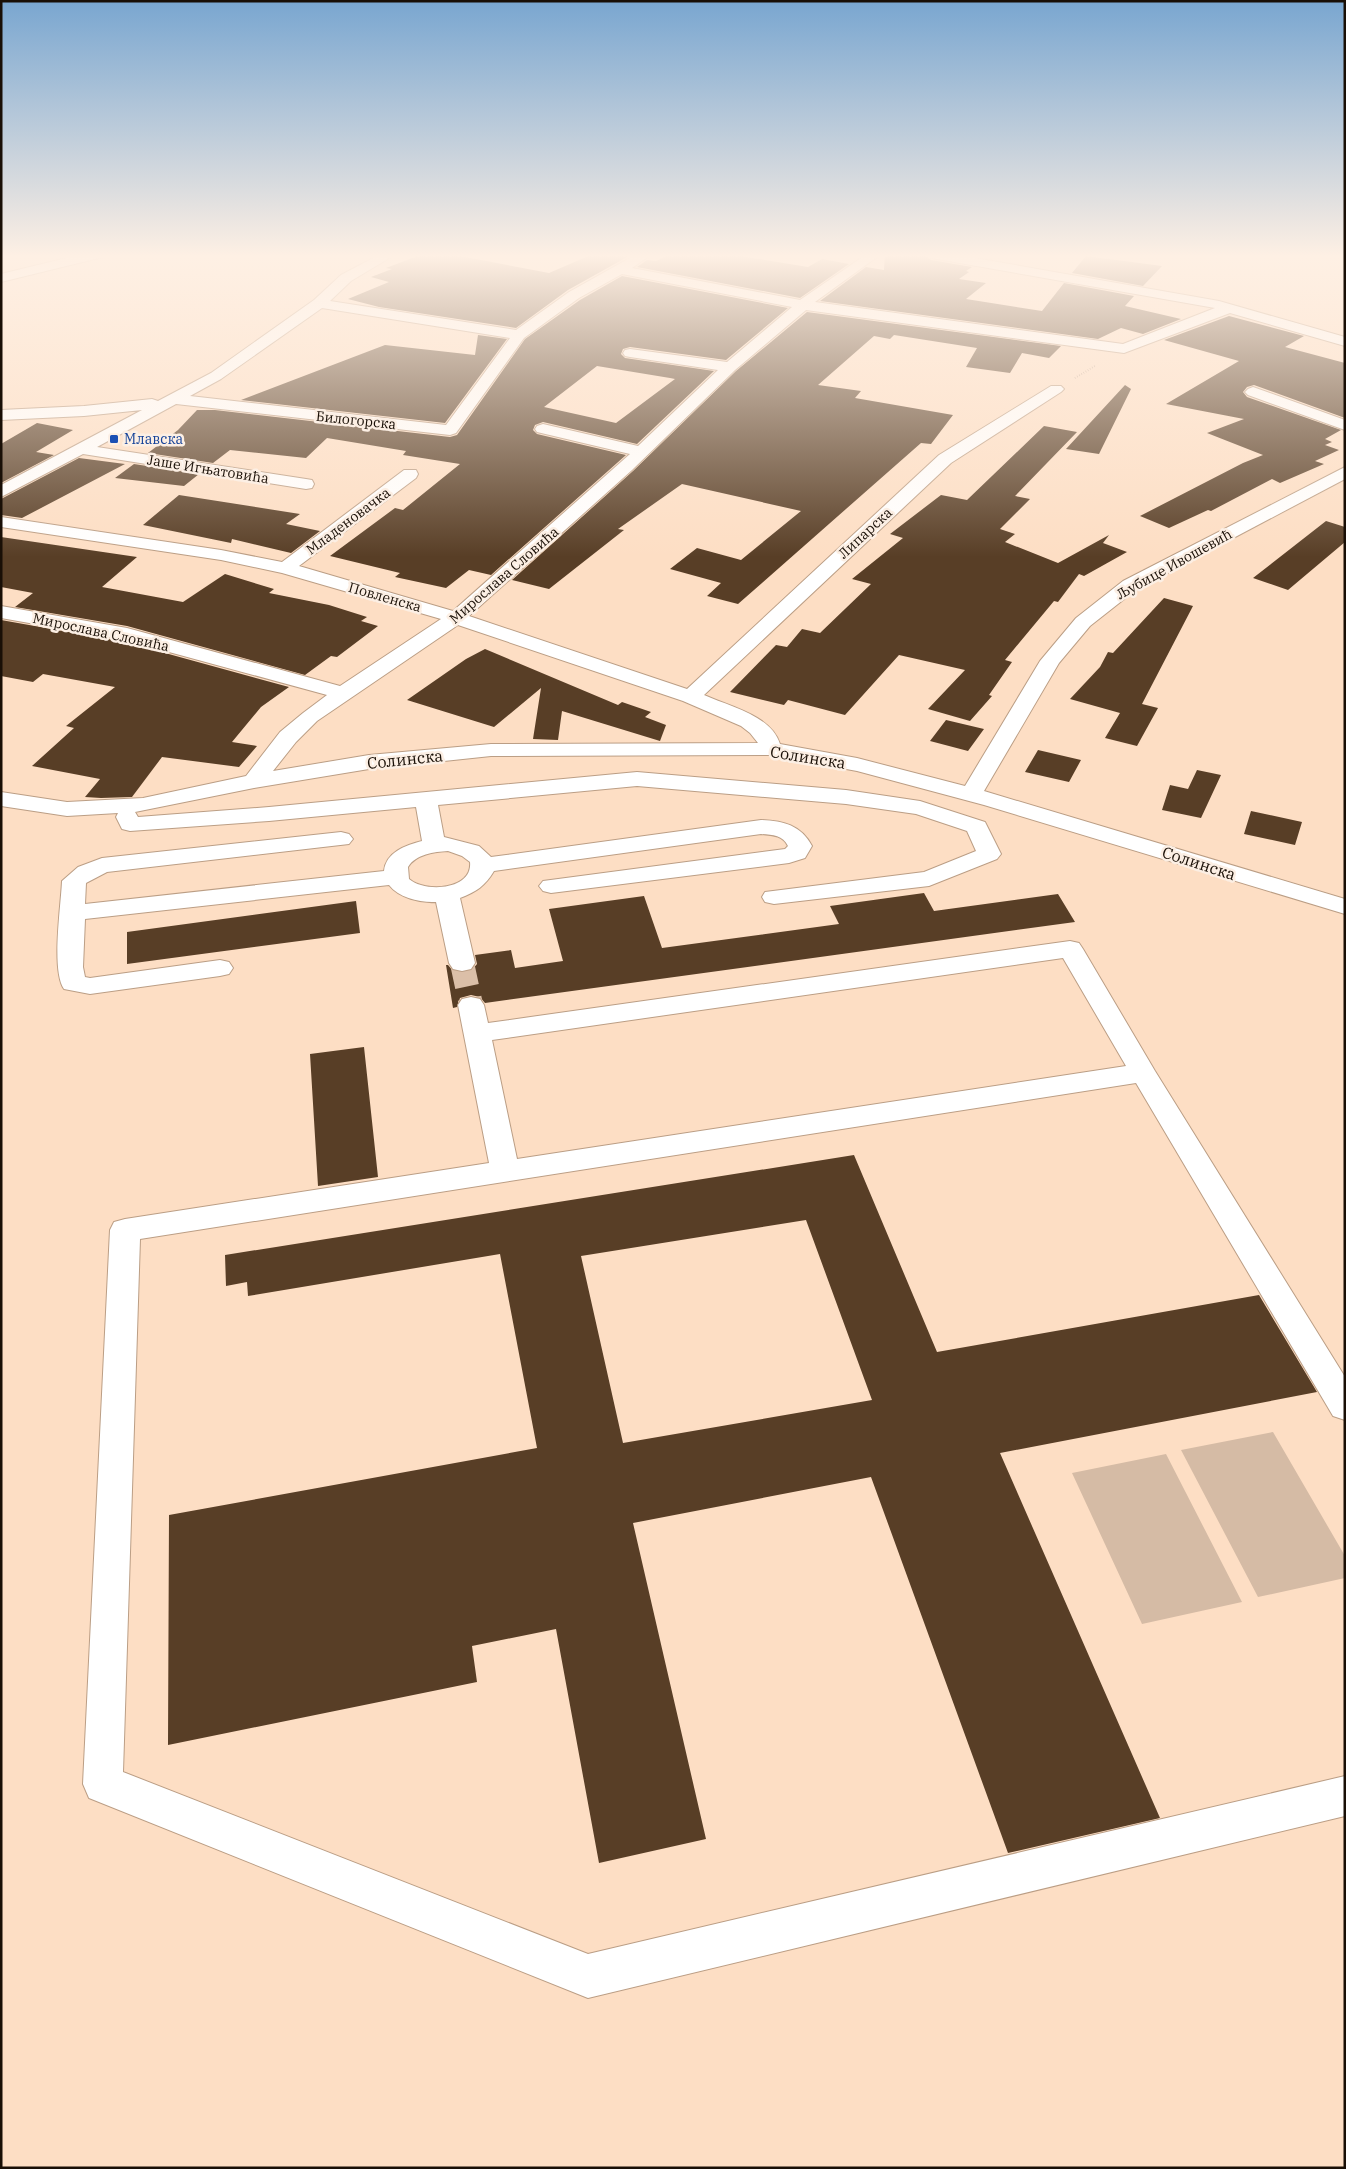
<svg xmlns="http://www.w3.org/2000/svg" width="1346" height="2169" viewBox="0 0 1346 2169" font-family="'IBM Plex Serif',serif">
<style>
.green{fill:#d5bba5}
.building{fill:#583e26;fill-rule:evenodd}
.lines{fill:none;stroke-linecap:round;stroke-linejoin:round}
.minor-tunnel{stroke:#dbbfa8;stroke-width:24;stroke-dasharray:24 12;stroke-linecap:butt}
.minor-casing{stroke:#bb9e85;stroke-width:2}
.path{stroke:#ab9480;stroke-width:2;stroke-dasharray:0.5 2;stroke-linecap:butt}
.minor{fill:#fff;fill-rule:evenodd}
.transit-dot{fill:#1a4fb4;stroke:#fcefe4;stroke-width:2}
.labels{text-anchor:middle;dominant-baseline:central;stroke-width:5;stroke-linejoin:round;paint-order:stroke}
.far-street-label{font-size:14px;fill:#190f06;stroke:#fcefe4}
.far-transit-label{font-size:14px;fill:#164399;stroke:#fcefe4;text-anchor:start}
.street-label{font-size:16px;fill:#190f06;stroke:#fcefe4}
</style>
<rect width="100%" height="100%" fill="#fddec4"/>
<path class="green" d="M 1273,1432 L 1345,1556 L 1345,1578 L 1258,1597 L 1181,1450 Z
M 1166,1454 L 1242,1602 L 1142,1624 L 1072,1473 Z"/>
<path class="building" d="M 423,254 L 450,254 L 549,273 L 593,254 L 617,254 L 629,256 L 568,290 L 516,328 L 379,307 L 348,299 L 389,282 L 371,277 L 392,269 L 386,268 Z
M 671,254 L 728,254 L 808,267 L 822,259 L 849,264 L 800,298 L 637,267 L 647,260 L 656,261 Z
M 885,254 L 923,254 L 931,260 L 972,267 L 966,271 L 969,272 L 959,279 L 986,283 L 966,299 L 1042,311 L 1064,283 L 1134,296 L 1125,306 L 1181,319 L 1143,334 L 1121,328 L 1098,339 L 820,301 L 866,267 L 884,270 Z
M 1086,256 L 1162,266 L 1143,286 L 1072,273 Z
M 622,276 L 788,308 L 726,360 L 630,347 L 623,349 L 621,354 L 625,358 L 714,371 L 637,444 L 543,422 L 535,425 L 533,430 L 537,434 L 626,455 L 491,575 L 469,570 L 446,588 L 395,577 L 400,573 L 330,556 L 395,508 L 403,510 L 460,464 L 403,455 L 406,451 L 327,438 L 306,458 L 230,450 L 213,463 L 148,453 L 178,430 L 197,410 L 215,410 L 450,437 L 457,435 L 525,339 L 580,300 ZM 597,366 L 670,378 L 675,379 L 616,423 L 544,407 Z
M 807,312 L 1061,346 L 1049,358 L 1022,353 L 1010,373 L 966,367 L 977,348 L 894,335 L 890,339 L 874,336 L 818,385 L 861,391 L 855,398 L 953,415 L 931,444 L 921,443 L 738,604 L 707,596 L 721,583 L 670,569 L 697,548 L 741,560 L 801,511 L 682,484 L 618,529 L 624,530 L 549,589 L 512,580 L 633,471 L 736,371 Z
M 1229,316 L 1304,336 L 1285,347 L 1345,363 L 1345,418 L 1254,385 L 1247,387 L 1243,392 L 1247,397 L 1341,430 L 1325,439 L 1332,442 L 1325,445 L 1339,450 L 1315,461 L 1324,464 L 1280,483 L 1272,479 L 1211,511 L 1208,510 L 1169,528 L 1140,516 L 1243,463 L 1263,455 L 1207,433 L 1244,419 L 1166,404 L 1239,361 L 1164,340 Z
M 478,335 L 507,339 L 445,423 L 241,400 L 385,345 L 475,355 Z
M 1125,385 L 1131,389 L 1099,454 L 1066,449 Z
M 37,423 L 73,430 L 36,452 L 54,455 L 1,483 L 1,444 Z
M 1044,426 L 1077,432 L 1015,496 L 1030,499 L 1000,529 L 1015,534 L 1005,542 L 1058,563 L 1109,535 L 1103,543 L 1127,552 L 1084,576 L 1079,574 L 1058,602 L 1054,601 L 1005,660 L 1012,662 L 989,695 L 992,696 L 970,721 L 928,709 L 965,670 L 899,655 L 845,715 L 788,700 L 784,705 L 730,692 L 776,645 L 787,647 L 802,629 L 820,633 L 871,584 L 852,579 L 903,538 L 890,534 L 941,495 L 967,500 Z
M 79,458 L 125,464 L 22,518 L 1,515 L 1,499 Z
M 134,464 L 199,474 L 184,486 L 115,478 Z
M 179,495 L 300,514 L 286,524 L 320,531 L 291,553 L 232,539 L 231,543 L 143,525 Z
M 1326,521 L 1345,527 L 1345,542 L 1288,590 L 1253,578 Z
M 1,537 L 137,557 L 102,587 L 183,602 L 225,574 L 274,589 L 269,593 L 329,605 L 367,617 L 361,621 L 378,626 L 337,657 L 331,656 L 305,675 L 127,626 L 15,607 L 33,593 L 1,587 Z
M 1164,598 L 1193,606 L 1142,704 L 1158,708 L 1137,746 L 1105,738 L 1120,713 L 1070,699 L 1100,667 L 1108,652 L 1113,653 Z
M 1,620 L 125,642 L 289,687 L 261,707 L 232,742 L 257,746 L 239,767 L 162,757 L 132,797 L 101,798 L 85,797 L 100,779 L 32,766 L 74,728 L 66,726 L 115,687 L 43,674 L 33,682 L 1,676 Z
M 485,649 L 618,705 L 622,702 L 651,712 L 645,717 L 666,725 L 660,741 L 562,711 L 558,740 L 533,739 L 541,688 L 494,727 L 407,700 L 466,659 Z
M 946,720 L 984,729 L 968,751 L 930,741 Z
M 1038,750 L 1081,760 L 1069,782 L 1025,772 Z
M 1197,770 L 1221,775 L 1201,818 L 1162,810 L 1170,785 L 1188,789 Z
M 1251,811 L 1302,822 L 1295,845 L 1244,834 Z
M 924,893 L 934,911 L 1058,894 L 1075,922 L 485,1003 L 480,997 L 471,995 L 460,998 L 457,1007 L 453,1008 L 446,965 L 448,965 L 453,971 L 462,973 L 471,971 L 477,964 L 475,955 L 511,950 L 515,968 L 563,961 L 549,909 L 644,896 L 662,948 L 839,924 L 830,906 Z
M 356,901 L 360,933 L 127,964 L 127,932 Z
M 364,1047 L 378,1177 L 318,1186 L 310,1054 Z
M 854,1155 L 937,1352 L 1259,1295 L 1317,1392 L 1000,1453 L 1160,1818 L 1008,1853 L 871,1477 L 633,1523 L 706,1839 L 599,1863 L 556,1629 L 472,1646 L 477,1682 L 168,1745 L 169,1515 L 537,1448 L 500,1254 L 248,1296 L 247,1282 L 226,1286 L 225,1255 ZM 806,1220 L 872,1400 L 623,1443 L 581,1256 Z"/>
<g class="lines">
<path class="minor-tunnel" d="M 462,963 L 471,1005"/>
<g class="minor-casing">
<path id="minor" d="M 83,254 L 104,254 L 103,257 L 1,282 L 1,274 Z
M 381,254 L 396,254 L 351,281 L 330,301 L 516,330 L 569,292 L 637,254 L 652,254 L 632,268 L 800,300 L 867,254 L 881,254 L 815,302 L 1123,344 L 1215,308 L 931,258 L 925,254 L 952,254 L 1219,301 L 1345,337 L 1345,346 L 1230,313 L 1124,353 L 806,310 L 735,370 L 632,470 L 469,616 L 687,689 L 939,455 L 1051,386 L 1061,386 L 1064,389 L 1061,392 L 951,463 L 704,695 C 728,706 771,715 780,744 L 857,758 L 965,786 L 1040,661 L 1076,618 L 1123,581 L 1345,467 L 1345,479 L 1137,589 L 1090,626 L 1059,663 L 984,791 L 1345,899 L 1345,914 L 984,805 L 857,771 L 771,755 L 491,756 L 369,769 L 254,788 L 135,812 L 138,817 L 269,807 L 637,772 L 846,790 L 920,801 L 985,822 L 1001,854 L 997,859 L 929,886 L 774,904 L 765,902 L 762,897 L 765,892 L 924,872 L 976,851 L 967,831 L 916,814 L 846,804 L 637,786 L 438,805 L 444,837 L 479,846 L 491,857 L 761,820 C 783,821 801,825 812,846 L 805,858 L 789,863 L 551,893 L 543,891 L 539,886 L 543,881 L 785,849 L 788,846 C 783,835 772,835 761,834 L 494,871 C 485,886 476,892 460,898 L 475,963 L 471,969 L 462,971 L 453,969 L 449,963 L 436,902 C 421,903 399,898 389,885 L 85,919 L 83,967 L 85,977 L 90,978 L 220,960 L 229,962 L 233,968 L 229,974 L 220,976 L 90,994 L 64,989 C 51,970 61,906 62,881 L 78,867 L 102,858 L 341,832 L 349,834 L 353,839 L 349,844 L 107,872 L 86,883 L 85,904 L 384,871 C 386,852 406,845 422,841 L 416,807 L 269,821 L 130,831 L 122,829 L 116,817 L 118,813 L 67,816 L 1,806 L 1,792 L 67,802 L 143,798 L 246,776 L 280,732 L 303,713 L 327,695 L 125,640 L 1,618 L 1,606 L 127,628 L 340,686 L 441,619 L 282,573 L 221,560 L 1,527 L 1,517 L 221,550 L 282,562 L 404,470 L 416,470 L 418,474 L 416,478 L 299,566 L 453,611 L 630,454 L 537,432 L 535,429 L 537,426 L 543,424 L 638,446 L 718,370 L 630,357 L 625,356 L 623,353 L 625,350 L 630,349 L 727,362 L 792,307 L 622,274 L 579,298 L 524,338 L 456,433 L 450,435 L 176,404 L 97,447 L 306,479 L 312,480 L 314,484 L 312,488 L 306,489 L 83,454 L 1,497 L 1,485 L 142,410 L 84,416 L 1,420 L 1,410 L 84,406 L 152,399 L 158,401 L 211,373 L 314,300 L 341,275 ZM 322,308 L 510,338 L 446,425 L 190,396 L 221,379 ZM 458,625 L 683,701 L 741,726 L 750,733 L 758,743 L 491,744 L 369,755 L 273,771 L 296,742 L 317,721 ZM 448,851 L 462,856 L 470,862 C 473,890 425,893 409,879 L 408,867 C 416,854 434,852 448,851 Z
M 1253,387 L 1345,420 L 1345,430 L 1248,395 L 1245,392 L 1248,389 Z
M 1070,941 L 1079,943 L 1083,949 L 1155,1071 L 1345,1377 L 1345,1420 L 1333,1416 L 1136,1083 L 140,1239 L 123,1772 L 588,1954 L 1345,1776 L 1345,1816 L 588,1998 L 89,1798 L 83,1784 L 110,1230 L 114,1222 L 125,1219 L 489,1163 L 458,1005 L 462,999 L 471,997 L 480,999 L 484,1005 L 488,1023 ZM 1063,958 L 1126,1066 L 517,1159 L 492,1040 Z"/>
</g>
<path class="path" d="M 1075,378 L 1095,366"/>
<use href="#minor" class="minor"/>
</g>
<linearGradient id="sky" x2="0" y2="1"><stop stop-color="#79a6d0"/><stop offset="0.46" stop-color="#fef0e4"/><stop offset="1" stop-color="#fef0e4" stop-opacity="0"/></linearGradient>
<rect width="1346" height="557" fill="url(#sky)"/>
<rect class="transit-dot" x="109" y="434" width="10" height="10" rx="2.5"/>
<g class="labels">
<g class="far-street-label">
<text transform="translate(356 420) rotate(6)">Билогорска</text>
<text transform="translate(208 469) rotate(9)">Јаше Игњатовића</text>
<text transform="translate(348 521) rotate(-37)">Младеновачка</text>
<text transform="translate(865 533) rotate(-43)">Липарска</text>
<text transform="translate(1174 564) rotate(-29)">Љубице Ивошевић</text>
<text transform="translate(504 575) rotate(-41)">Мирослава Словића</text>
<text transform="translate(385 597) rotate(16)">Повленска</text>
<text transform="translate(101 632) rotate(12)">Мирослава Словића</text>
</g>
<g class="far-transit-label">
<text x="124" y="439">Млавска</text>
</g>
<g class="street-label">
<text transform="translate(808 757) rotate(9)">Солинска</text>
<text transform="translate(405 759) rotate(-6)">Солинска</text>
<text transform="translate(1199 863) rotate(18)">Солинска</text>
</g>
</g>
<rect width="1346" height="2169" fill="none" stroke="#190f06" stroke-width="5"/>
</svg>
